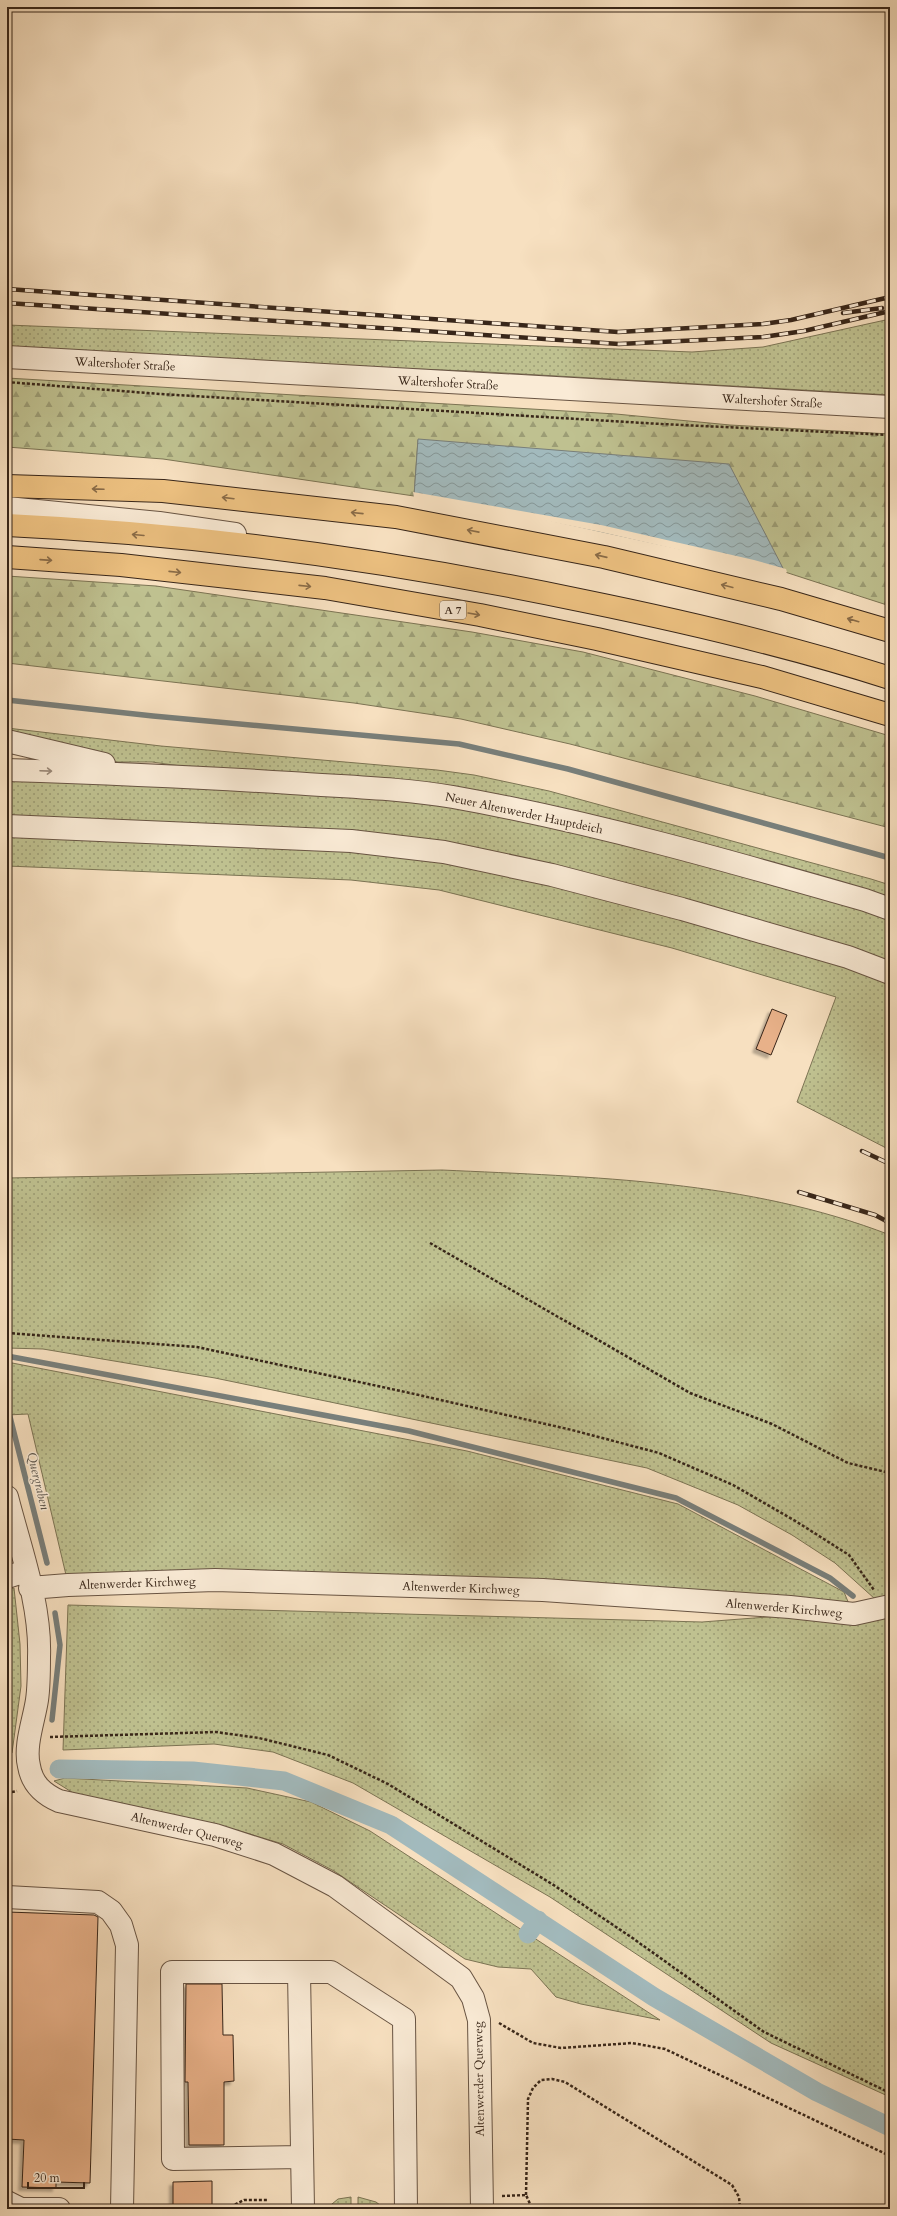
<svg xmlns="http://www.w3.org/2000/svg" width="897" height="2216" viewBox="0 0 897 2216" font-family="Cardo,serif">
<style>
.grass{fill:url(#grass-dots);stroke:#7c7454}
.forest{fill:url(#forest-firs);stroke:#7c7454}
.water{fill:url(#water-waves);stroke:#787f7b}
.pier{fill:#f7e0c0}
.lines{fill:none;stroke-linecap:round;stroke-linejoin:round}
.stream{stroke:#787f7b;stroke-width:5.5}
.canal{stroke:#a2babd;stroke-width:19}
.building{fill:#e8b189;stroke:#382619;filter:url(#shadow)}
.minor-casing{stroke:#685443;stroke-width:24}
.highway-casing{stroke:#382619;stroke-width:24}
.path{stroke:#382619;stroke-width:2.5;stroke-dasharray:3 2;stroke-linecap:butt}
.minor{stroke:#faebd6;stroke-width:22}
.highway{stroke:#ecc080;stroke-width:22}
.rail-casing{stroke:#382619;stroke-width:4.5}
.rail{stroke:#faebd6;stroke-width:3;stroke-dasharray:9;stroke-linecap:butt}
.oneway{stroke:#896b47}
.oneway2{stroke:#998878}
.labels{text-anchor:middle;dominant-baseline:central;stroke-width:3;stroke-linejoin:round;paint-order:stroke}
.shield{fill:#faebd6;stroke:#726152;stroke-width:1}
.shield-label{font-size:11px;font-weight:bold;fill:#382619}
.street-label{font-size:12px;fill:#382619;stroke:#faebd6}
.water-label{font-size:13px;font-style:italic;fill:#58524a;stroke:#faebd6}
</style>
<defs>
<pattern id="grass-dots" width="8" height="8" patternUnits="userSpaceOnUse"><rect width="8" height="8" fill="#bfc190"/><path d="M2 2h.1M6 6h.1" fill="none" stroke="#9c9d75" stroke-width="1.8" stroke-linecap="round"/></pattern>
<pattern id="forest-firs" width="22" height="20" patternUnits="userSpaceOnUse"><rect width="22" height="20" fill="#bfc190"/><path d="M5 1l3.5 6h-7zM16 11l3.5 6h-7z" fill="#9c9d75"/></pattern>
<pattern id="water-waves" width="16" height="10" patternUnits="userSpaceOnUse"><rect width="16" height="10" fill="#a2babd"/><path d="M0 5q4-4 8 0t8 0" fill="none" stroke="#859799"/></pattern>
<filter id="shadow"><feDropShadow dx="-3.5" dy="3.5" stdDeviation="1" flood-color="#0004"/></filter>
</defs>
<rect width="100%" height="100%" fill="#f7e0c0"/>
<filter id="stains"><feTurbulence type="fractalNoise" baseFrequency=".005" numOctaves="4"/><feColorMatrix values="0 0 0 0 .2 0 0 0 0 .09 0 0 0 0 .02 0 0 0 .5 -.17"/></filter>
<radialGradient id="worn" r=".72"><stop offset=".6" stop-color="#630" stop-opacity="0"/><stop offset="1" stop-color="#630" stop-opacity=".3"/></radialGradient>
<path class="grass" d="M 890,319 L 890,395 L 469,371 L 283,364 L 7,349 L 7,325 L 692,352 L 763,347 Z
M 7,728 L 161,746 L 437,770 L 474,775 L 549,791 L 871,879 L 890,885 L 890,902 L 638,830 L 152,762 L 118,762 L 7,737 Z
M 7,778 L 400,798 L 501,814 L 616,840 L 890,918 L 890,965 L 457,851 L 7,822 Z
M 7,826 L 444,852 L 890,973 L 890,1150 L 797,1102 L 836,997 L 672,948 L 439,890 L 351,880 L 7,866 Z
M 442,1170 C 593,1177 748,1180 890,1235 L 890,2097 L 771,2043 L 550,1897 L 353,1783 L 273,1752 L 214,1744 L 63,1750 L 68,1605 L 702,1622 L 885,1608 L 835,1563 L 792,1535 L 738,1505 L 647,1468 L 215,1378 L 43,1349 L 7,1348 L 7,1178 Z
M 7,1362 L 467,1451 L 678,1504 L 844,1592 L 849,1604 L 66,1575 L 28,1414 L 7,1415 Z
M 14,1588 L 20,1644 L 21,1686 L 12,1753 L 7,1752 L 7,1589 Z
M 65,1778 L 247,1788 L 311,1802 L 370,1831 L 660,2020 L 581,2004 L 556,1997 L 531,1969 L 498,1967 L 465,1959 L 334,1871 L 283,1844 L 236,1830 L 78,1796 L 54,1781 Z
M 351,2197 L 351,2209 L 326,2209 L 338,2199 Z
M 358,2197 L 376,2202 L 385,2209 L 358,2209 Z"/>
<path class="forest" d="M 7,378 L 616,414 L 730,425 L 890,434 L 890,606 L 785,572 L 418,440 L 414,496 L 163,459 L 7,447 Z
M 7,576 L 156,586 L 472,632 L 583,652 L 755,696 L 890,736 L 890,828 L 570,744 L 461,719 L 354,703 L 7,663 Z"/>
<path class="water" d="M 418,439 L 729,464 L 785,572 L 489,507 L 414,496 Z"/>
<path class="pier" d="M 413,492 L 601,525 L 754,560 L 786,569 L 787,572 L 785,574 L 601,532 L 488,509 L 414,498 Z"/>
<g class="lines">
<path class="stream" d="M 7,700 L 153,716 L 459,744 L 568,769 L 890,858
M 7,1356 L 409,1431 L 676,1498 L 830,1578 L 853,1596
M 7,1405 L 47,1563
M 52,1720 L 60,1645 L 55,1613"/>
<path class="canal" d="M 59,1769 L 193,1771 L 284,1781 L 391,1825 L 654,1997 L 817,2092 L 890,2127
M 528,1934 L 538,1920"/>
</g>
<path class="building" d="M 772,1009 L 787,1015 L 771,1055 L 756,1049 Z
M 7,1912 L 94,1915 L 98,1917 L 90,2183 L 56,2182 L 56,2188 L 22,2187 L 24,2140 L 7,2139 Z
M 186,1984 L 222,1984 L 223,2035 L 233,2035 L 234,2081 L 224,2082 L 224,2145 L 189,2145 L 188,2082 L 185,2082 Z
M 212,2181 L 212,2209 L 173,2209 L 173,2182 Z"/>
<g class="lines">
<g class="minor-casing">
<path id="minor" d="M 7,357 L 890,407
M 7,508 L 159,523 L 235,534
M 7,741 L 104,764
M 7,770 C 102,773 197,777 291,783 C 345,787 400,788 453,797 C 593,822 729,861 865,900 L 890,909
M 7,826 L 351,841 L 444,852 L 552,875 L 682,909 L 848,957 L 890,973
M 7,1497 C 20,1548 41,1604 39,1657 C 39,1671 39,1686 37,1700 C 34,1720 24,1746 29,1766 C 32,1784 43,1794 59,1801 L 215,1835 L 274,1854 L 335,1886 L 461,1978 L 473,1998 L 479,2020 L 482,2209
M 7,1577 L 26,1571
M 30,1588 L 68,1585 L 215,1580 L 543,1590 L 790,1607 L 854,1614 L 890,1606
M 7,1897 L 98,1902 L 111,1911 L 121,1925 L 127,1945 L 122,2209
M 299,1972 L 303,2209
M 302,2157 L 173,2159 L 172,1972 L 331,1972 L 404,2019 L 406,2209
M 7,2202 L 21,2209 L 59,2209"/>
</g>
<g class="highway-casing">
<path id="highway" d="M 7,486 L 163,491 L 396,517 L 604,557 L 781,599 L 890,631
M 7,525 C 201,534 394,561 584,601 C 687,622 790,646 890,678
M 7,557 L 121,565 L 325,588 L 480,615 L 597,639 L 762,677 L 890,715"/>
</g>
<path class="path" d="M 7,382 L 160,394 L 661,424 L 890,435
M 430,1243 L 690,1393 L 772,1424 L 848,1463 L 890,1473
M 7,1333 L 197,1347 L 410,1393 L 572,1430 L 659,1453 L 733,1485 L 797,1522 L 849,1555 L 874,1590
M 50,1737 L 216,1732 L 259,1738 L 328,1755 L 388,1784 L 552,1884 L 631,1937 L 764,2032 L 890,2093
M 7,1793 L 17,1791
M 499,2023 L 533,2043 L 561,2048 L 632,2043 L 665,2049 L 890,2156
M 526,2195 L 528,2099 L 533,2088 L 541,2080 L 552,2079 L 565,2082 L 732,2185 L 739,2197 L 740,2209
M 502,2196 L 526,2195 L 531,2206 L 540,2209
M 226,2209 L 244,2200 L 268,2200"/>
<use href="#minor" class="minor"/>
<use href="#highway" class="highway"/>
<g class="rail-casing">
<path id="rail" d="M 7,289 L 618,332 L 763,324 L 791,320 L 890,297
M 7,303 L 619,344 L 763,337 L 804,331 L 890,311
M 843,313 L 882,308
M 862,1151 L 890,1164
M 799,1192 L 875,1215 L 890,1223"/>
</g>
<use href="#rail" class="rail"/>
</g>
<defs><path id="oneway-shaft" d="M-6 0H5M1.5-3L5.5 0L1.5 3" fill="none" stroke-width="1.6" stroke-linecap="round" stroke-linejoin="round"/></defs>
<g class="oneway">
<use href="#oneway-shaft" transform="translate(98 489) rotate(-178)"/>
<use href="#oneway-shaft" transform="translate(228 498) rotate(-173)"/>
<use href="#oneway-shaft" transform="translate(357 513) rotate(-174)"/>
<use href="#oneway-shaft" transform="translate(473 531) rotate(-169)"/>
<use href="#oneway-shaft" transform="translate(138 535) rotate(-175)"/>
<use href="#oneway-shaft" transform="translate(601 556) rotate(-167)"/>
<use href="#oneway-shaft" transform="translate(46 560) rotate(4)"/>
<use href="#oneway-shaft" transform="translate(175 572) rotate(6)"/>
<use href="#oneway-shaft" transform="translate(305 586) rotate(6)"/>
<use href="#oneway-shaft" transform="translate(727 586) rotate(-166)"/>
<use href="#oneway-shaft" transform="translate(474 614) rotate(10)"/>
<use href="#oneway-shaft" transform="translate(853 620) rotate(-164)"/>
</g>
<use class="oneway2" href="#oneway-shaft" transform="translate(46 771) rotate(2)"/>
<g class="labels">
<rect class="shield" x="440" y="601" width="26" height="18" rx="3"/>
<g class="shield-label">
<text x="453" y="610">A 7</text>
</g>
<g class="street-label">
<text transform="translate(125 364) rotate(3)">Waltershofer Straße</text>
<text transform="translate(448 383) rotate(3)">Waltershofer Straße</text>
<text transform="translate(772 401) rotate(3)">Waltershofer Straße</text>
<text transform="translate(524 813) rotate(12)">Neuer Altenwerder Hauptdeich</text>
<text transform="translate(137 1583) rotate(-2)">Altenwerder Kirchweg</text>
<text transform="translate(461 1588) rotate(2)">Altenwerder Kirchweg</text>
<text transform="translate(784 1608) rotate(5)">Altenwerder Kirchweg</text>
<text transform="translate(187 1830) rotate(14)">Altenwerder Querweg</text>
<text transform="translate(479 2079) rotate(-91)">Altenwerder Querweg</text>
</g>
<g class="water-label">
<text transform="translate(38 1481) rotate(76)">Quergraben</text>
</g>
</g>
<rect width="897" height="2216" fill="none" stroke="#f7e0c0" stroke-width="24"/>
<rect x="8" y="8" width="881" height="2200" fill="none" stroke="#382619" stroke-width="2"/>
<rect x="12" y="12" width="873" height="2192" fill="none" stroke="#382619"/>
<path d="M28 2182v6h56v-6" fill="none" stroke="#382619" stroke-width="2"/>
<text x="34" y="2182" font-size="12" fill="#382619" stroke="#faebd6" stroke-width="3" paint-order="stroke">20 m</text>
<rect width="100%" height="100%" filter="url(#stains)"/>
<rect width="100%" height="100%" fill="url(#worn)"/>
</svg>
